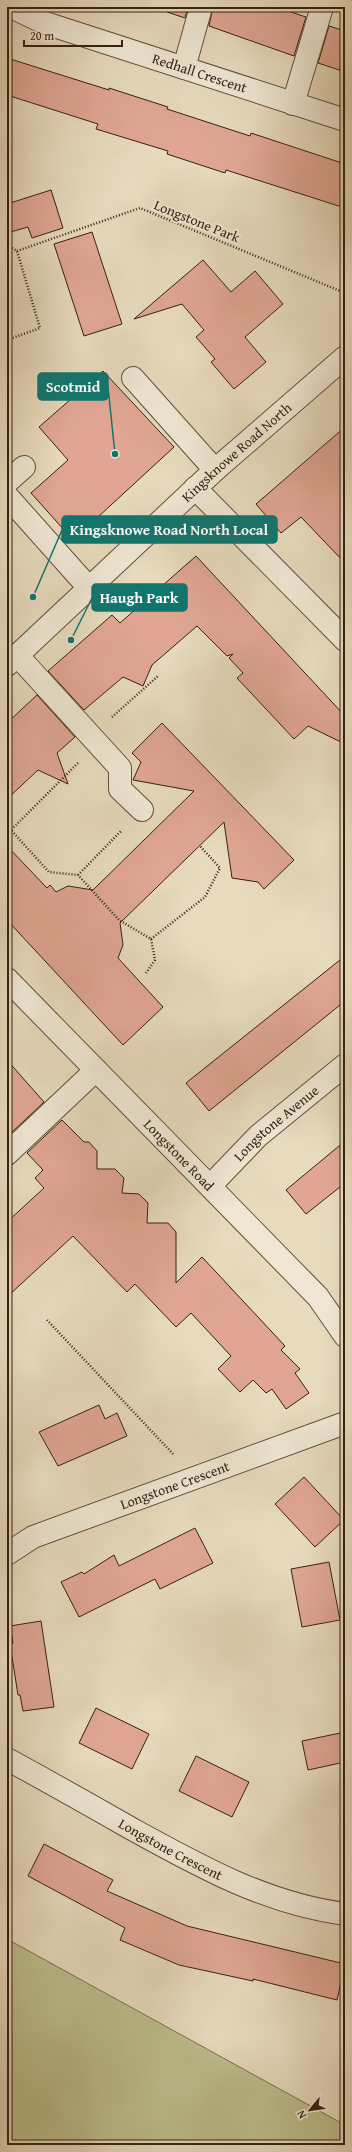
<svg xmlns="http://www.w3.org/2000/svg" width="352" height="2152" viewBox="0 0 352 2152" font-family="'Gentium Book Plus',serif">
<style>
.green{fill:#bdbd8c;stroke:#796f4f}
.building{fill:#e0a693;stroke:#352112}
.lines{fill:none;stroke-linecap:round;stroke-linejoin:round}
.minor-casing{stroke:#624f3d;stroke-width:24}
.path{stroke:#352112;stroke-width:2.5;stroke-dasharray:1 2;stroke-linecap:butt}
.minor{stroke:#efe7d4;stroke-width:22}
.labels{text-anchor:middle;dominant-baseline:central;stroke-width:4;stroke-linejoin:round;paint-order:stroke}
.street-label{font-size:14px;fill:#352112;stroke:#efe7d4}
.leader{fill:none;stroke:#0f766e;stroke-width:1.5}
.callout-dot{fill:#0f766e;stroke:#efe7d4;stroke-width:1.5}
.callout{fill:#0f766e;stroke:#0f766e;stroke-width:1.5}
.callout-label{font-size:15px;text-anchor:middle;font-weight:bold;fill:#fff}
</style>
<rect width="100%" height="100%" fill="#e7dabd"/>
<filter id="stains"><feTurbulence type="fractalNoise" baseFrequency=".005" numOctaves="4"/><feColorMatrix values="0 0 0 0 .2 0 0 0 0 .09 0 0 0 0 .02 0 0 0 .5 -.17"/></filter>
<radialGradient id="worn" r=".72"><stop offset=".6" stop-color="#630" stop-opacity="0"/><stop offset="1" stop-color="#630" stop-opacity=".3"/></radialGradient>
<path class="green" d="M 7,1939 L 345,2125 L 345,2145 L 7,2145 Z"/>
<path class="building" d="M 168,7 L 188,7 L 185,18 L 167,12 Z
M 213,7 L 276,7 L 306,17 L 294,56 L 209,26 Z
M 329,26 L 345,31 L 345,72 L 318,63 Z
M 7,58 L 109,90 L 109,88 L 168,107 L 167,109 L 250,136 L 251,133 L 345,164 L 345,208 L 226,170 L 225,173 L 167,154 L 168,151 L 96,129 L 98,124 L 7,95 Z
M 51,190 L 63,228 L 32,238 L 28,227 L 7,233 L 7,204 Z
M 92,232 L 122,324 L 84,336 L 54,244 Z
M 203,260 L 231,292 L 255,271 L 283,304 L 245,337 L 266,362 L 234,389 L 211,362 L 215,359 L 196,337 L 204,330 L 182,304 L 134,319 Z
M 103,371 L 174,447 L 73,540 L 31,493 L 68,460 L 39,427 Z
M 345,427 L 345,563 L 301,517 L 281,533 L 256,504 Z
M 196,556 L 345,716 L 345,744 L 308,726 L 294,739 L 237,678 L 243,673 L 229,658 L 233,654 L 227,656 L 197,626 L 152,665 L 143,686 L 123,677 L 84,710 L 48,671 L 112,615 L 120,623 Z
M 37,695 L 75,737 L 57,753 L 68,784 L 38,770 L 7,799 L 7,723 Z
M 162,723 L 294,860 L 264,889 L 258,882 L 232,878 L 224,822 L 120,923 L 123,945 L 118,958 L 163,1007 L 123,1045 L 7,920 L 7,846 L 47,888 L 50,885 L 56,892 L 68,886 L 93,890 L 194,791 L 133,780 L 141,762 L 132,753 Z
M 345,956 L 345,1001 L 209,1111 L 186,1083 Z
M 7,1060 L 44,1102 L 10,1134 L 7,1132 Z
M 62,1120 L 84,1142 L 89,1142 L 97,1151 L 97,1169 L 115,1169 L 124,1178 L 122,1193 L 139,1194 L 148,1203 L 147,1223 L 168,1223 L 176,1232 L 176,1283 L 202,1257 L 285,1346 L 281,1350 L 300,1369 L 295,1373 L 309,1393 L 286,1409 L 272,1389 L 266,1393 L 253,1380 L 240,1392 L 218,1369 L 231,1356 L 191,1313 L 176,1327 L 135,1284 L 127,1292 L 73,1236 L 7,1297 L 7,1222 L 44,1188 L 35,1178 L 43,1170 L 27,1153 Z
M 345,1141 L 345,1183 L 306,1214 L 286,1190 Z
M 99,1405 L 105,1419 L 117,1413 L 127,1436 L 58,1466 L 39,1432 Z
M 304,1477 L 344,1520 L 315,1547 L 275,1504 Z
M 195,1528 L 213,1563 L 160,1589 L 155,1579 L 79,1617 L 61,1582 L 82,1572 L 84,1574 L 114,1555 L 119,1566 Z
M 329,1562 L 340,1620 L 302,1627 L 291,1569 Z
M 41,1621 L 54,1707 L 23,1711 L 20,1695 L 18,1695 L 10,1644 L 13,1643 L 10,1626 Z
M 96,1708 L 149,1734 L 132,1769 L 79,1743 Z
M 345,1732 L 345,1762 L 308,1770 L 302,1741 Z
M 196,1756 L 249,1782 L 232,1817 L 179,1791 Z
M 44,1844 L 113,1880 L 107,1891 L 187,1926 L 345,1964 L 337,2000 L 253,1979 L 253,1981 L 179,1965 L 120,1940 L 125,1928 L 28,1876 Z"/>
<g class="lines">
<g class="minor-casing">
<g id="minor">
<path id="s1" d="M 11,7 L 45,23 L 345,120"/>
<path d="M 184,68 L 201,7"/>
<path d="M 293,104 L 322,7"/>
<path d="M 133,378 L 215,470"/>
<path d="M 7,482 L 24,467"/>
<path d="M 195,488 L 345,640"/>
<path d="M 7,496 L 89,588"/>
<path d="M 17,655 L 120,768 L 120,789 L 142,810"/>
<path id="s2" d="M 7,665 L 215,470 L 345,357"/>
<path id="s3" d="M 7,979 L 318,1297 L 345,1336"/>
<path d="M 7,1154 L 96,1070"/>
<path id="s4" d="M 211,1185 L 258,1136 L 345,1065"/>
<path id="s5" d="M 7,1554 L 33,1537 L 345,1423"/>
<path id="s6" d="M 7,1759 C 49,1782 90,1805 132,1829 C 199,1866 267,1904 345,1914"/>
</g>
</g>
<path class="path" d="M 7,245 L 17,251 L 40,328 L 7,340
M 17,251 L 140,208 L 345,293
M 112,717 L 158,676
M 78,763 L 11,830 L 49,872 L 78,875 L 119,920 L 151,939 L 155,960 L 146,973
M 78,875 L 122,830
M 151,939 L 205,897 L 220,868 L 200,846
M 47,1320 L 174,1455"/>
<use href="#minor" class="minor"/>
</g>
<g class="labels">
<g class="street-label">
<text stroke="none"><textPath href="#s1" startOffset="200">Redhall Crescent</textPath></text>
<text transform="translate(197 221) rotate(22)">Longstone Park</text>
<text stroke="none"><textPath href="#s2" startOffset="313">Kingsknowe Road North</textPath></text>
<text stroke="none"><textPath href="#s4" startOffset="90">Longstone Avenue</textPath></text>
<text stroke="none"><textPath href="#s3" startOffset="246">Longstone Road</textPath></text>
<text stroke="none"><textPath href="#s5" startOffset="182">Longstone Crescent</textPath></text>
<text stroke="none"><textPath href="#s6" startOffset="187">Longstone Crescent</textPath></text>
</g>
</g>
<path class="leader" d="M115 454L108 387M33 597L62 530M71 640L92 598"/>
<g class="callout-dot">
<circle cx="115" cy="454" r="4"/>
<circle cx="33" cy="597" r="4"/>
<circle cx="71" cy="640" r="4"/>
</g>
<g class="callout">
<rect x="38" y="373" width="70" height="27" rx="4"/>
<rect x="62" y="516" width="215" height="27" rx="4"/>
<rect x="92" y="584" width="95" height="27" rx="4"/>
</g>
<g class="callout-label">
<text x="73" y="392">Scotmid</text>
<text x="169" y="535">Kingsknowe Road North Local</text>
<text x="139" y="603">Haugh Park</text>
</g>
<rect width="352" height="2152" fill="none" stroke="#e7dabd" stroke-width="24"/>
<rect x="8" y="8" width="336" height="2136" fill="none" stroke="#352112" stroke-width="2"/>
<rect x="12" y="12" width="328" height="2128" fill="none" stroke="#352112"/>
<g transform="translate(310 2110) rotate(241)" stroke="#efe7d4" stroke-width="3" paint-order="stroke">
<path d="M0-3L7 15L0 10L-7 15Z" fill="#352112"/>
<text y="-6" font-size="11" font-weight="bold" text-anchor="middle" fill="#352112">N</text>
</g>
<path d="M24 40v6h98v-6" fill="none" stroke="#352112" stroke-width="2"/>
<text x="30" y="40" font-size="12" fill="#352112" stroke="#efe7d4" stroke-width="3" paint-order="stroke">20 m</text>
<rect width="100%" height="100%" filter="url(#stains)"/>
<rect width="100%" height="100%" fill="url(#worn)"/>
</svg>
